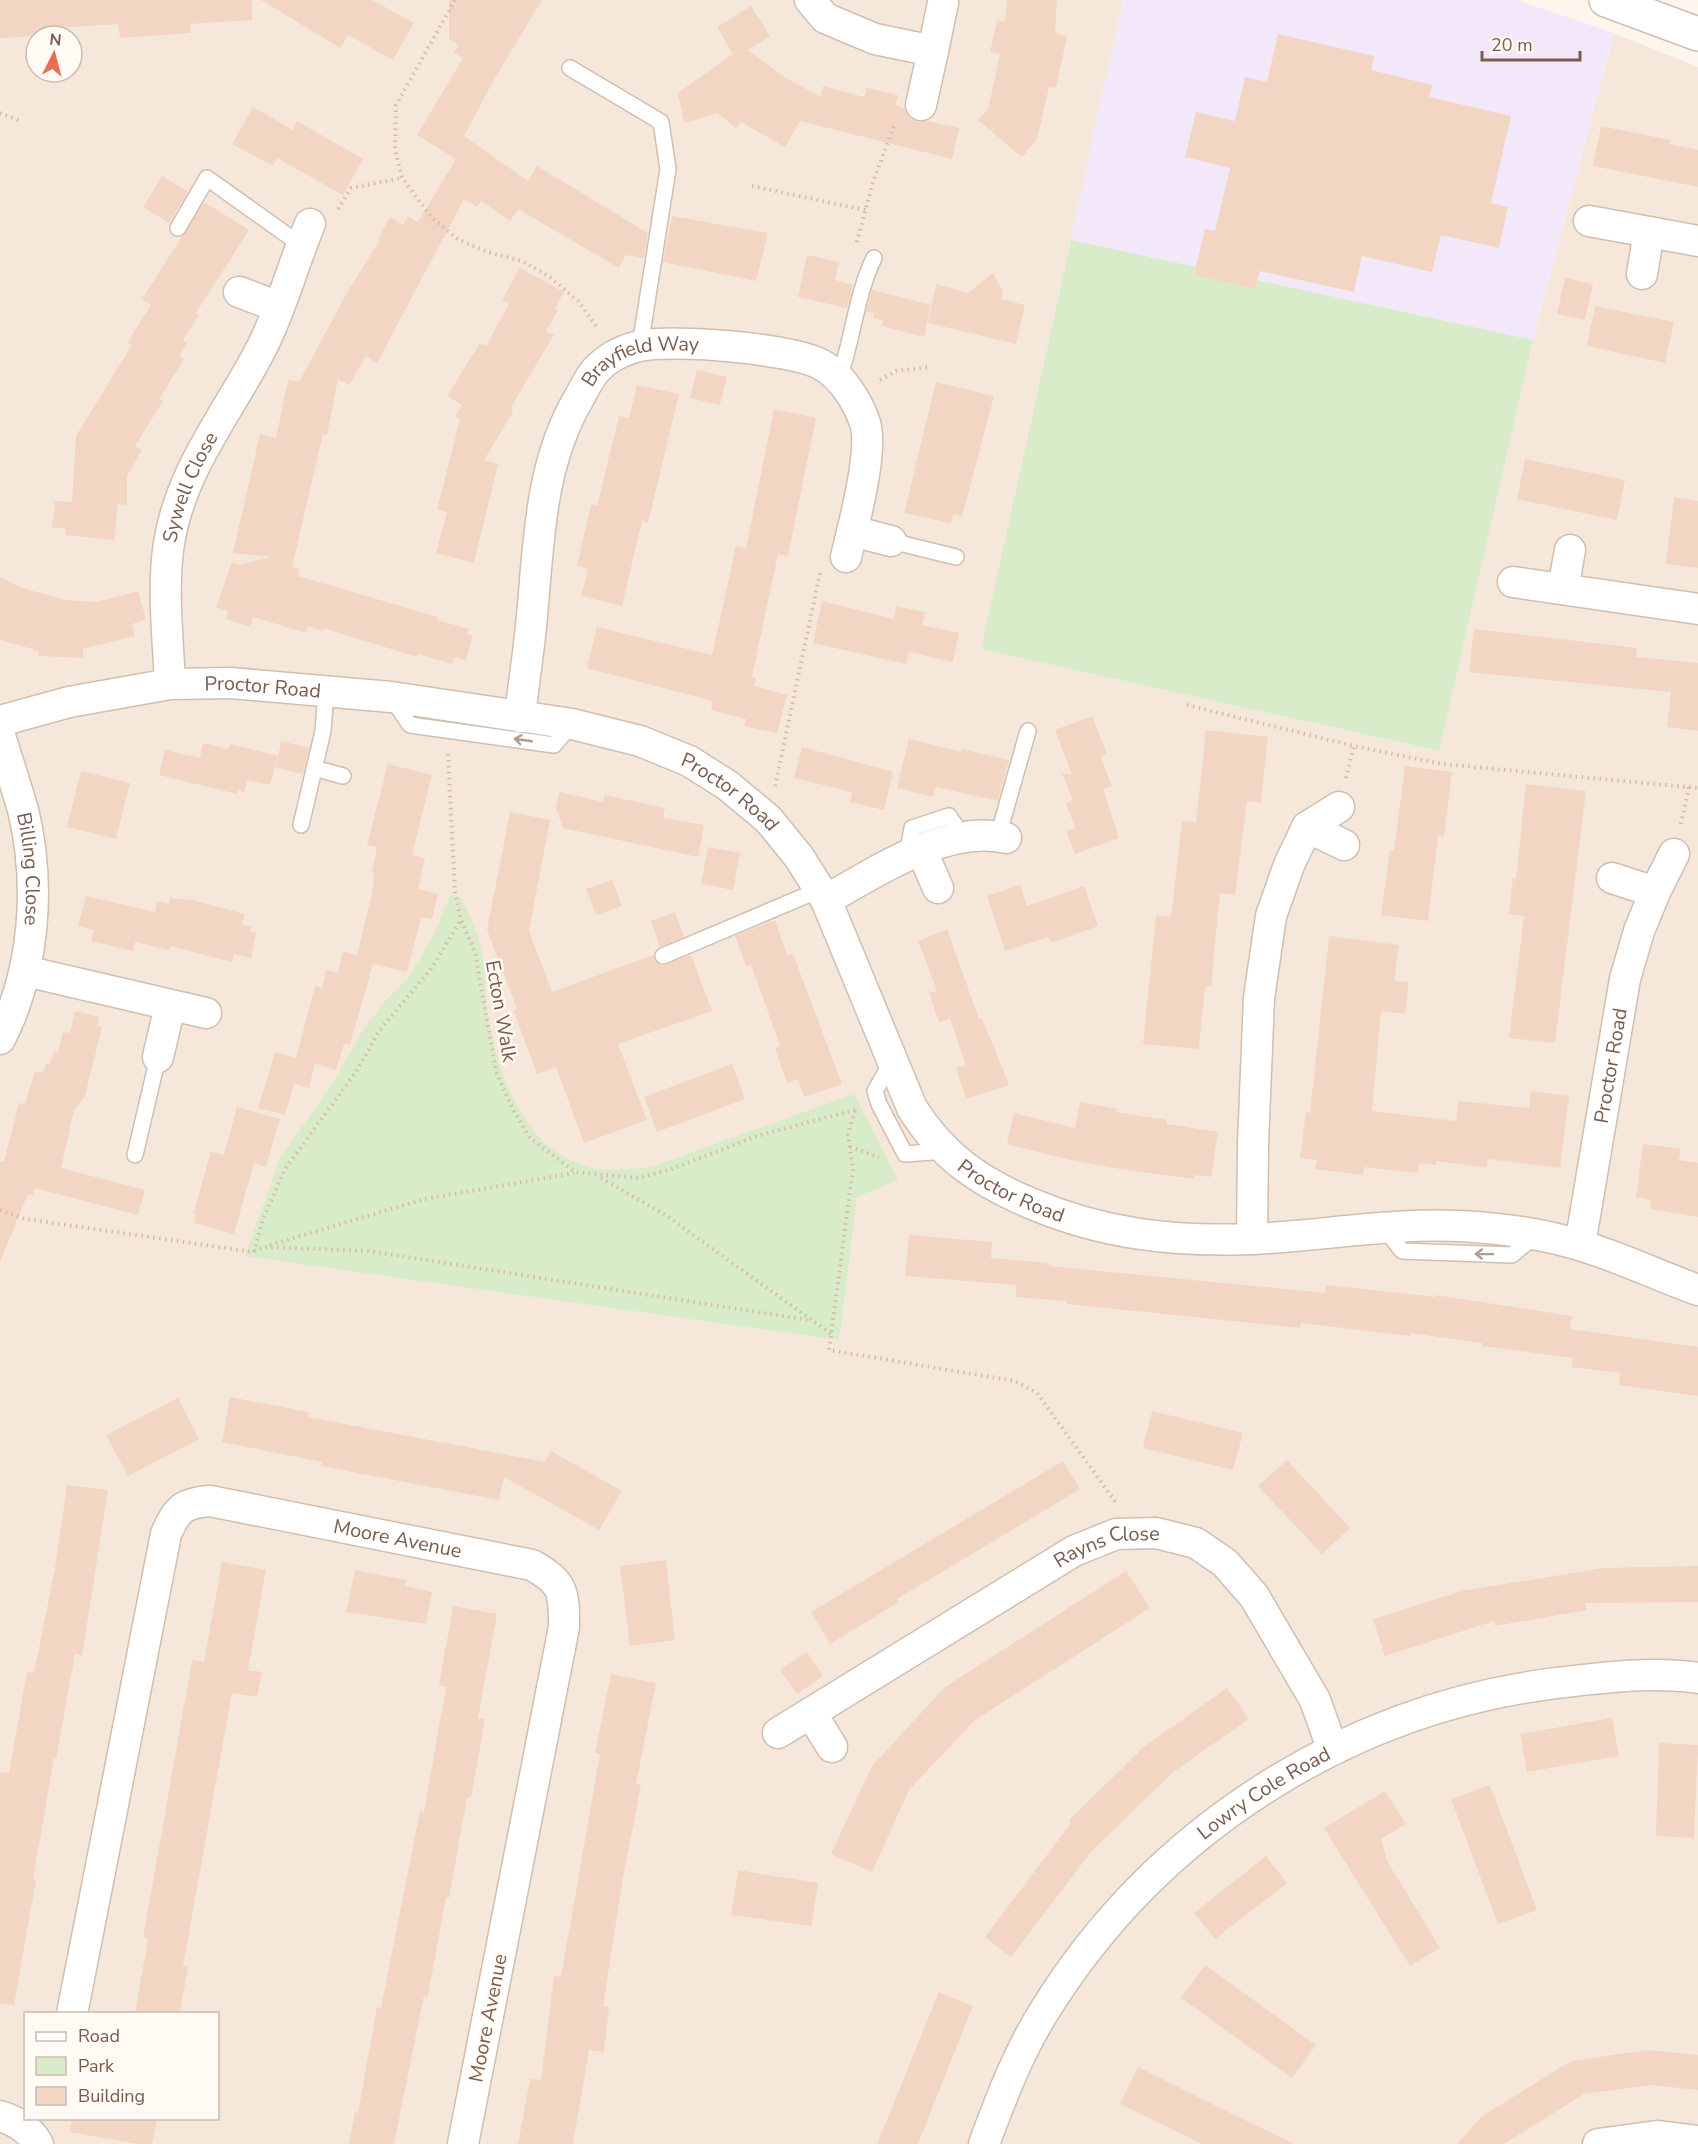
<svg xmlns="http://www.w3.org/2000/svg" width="1698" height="2144" viewBox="0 0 1698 2144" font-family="'Nunito Sans',sans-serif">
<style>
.residential{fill:#f5e8da;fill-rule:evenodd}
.education{fill:#f3e8fa}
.green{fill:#d8ecc9}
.building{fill:#f3d5c3}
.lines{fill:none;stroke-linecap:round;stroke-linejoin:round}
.service-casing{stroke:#d1beb0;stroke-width:18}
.minor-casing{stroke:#d1beb0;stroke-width:33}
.tertiary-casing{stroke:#d1beb0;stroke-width:36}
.path{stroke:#d9b8a5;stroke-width:4;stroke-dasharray:1.5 4.5;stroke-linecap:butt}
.service{stroke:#fff;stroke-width:15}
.minor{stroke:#fff;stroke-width:30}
.tertiary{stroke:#fff;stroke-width:33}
.oneway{stroke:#af9d94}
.labels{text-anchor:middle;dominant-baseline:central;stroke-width:5;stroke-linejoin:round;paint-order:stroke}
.street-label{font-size:20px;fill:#7a5c4d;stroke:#fffaf3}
</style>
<rect width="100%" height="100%" fill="#fdf6ec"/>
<path class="residential" d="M 0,0 L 1123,0 L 982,649 L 1438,751 L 1533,340 L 1614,33 L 1698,67 L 1698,2144 L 0,2144 ZM 36,36 L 72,36 L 72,72 L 36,72 ZM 26,2014 L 218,2014 L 218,2118 L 26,2118 Z"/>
<path class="education" d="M 1123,0 L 1517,0 L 1614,33 L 1533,340 L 1439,751 L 981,649 Z"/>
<path class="green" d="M 1071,240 L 1533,340 L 1439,751 L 981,649 Z
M 450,895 L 461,897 C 468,913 476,928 480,944 C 486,964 485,988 487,1008 C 495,1068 524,1154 592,1168 C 611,1172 631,1169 651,1167 L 854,1094 L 898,1180 L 857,1197 L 839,1340 L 245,1256 L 280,1158 L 334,1081 L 360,1035 L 384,1002 L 411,974 L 436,930 Z"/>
<path class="building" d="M 0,0 L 252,0 L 252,20 L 190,24 L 191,33 L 120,38 L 118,24 L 40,29 L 40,36 L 0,38 Z
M 261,0 L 372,0 L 414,23 L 393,60 L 348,35 L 340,48 Z
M 449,0 L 542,0 L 495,78 L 464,136 L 528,181 L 537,166 L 648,233 L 644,258 L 626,255 L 619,268 L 518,209 L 510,221 L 481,201 L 477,207 L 464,199 L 377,363 L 366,356 L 349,385 L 338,379 L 327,435 L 323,434 L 292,567 L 300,569 L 298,576 L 438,617 L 437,620 L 469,629 L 467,634 L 473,636 L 466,660 L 454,657 L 452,664 L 418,654 L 417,657 L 323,628 L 323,631 L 308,626 L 306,633 L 253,617 L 250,627 L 226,619 L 228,611 L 216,607 L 232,562 L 239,565 L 270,557 L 233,553 L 260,434 L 276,438 L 288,380 L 299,382 L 348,291 L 380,240 L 378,239 L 390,217 L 403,225 L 408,216 L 418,222 L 456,159 L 417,135 L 463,58 L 454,53 L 458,45 L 449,39 Z
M 1007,0 L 1057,0 L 1055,33 L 1067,36 L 1056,88 L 1049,87 L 1037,139 L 1022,157 L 978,120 L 988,109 L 1000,54 L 990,52 L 997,20 L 1005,22 Z
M 751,6 L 770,36 L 748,50 L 786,78 L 821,97 L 823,86 L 864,97 L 867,88 L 898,95 L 895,105 L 904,108 L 909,117 L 917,122 L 927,121 L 959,128 L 952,159 L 800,121 L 785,147 L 741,122 L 736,128 L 717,113 L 684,123 L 678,93 L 733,54 L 717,27 Z
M 1278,34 L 1374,56 L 1371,70 L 1432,85 L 1429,97 L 1511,116 L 1491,203 L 1508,207 L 1499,248 L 1441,235 L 1432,272 L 1362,256 L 1354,292 L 1260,271 L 1255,289 L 1194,275 L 1205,229 L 1215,231 L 1230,168 L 1185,157 L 1196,112 L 1235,121 L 1245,77 L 1267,82 Z
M 253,107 L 293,130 L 297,121 L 363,159 L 343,195 L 277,158 L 273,166 L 232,144 Z
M 1601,126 L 1670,140 L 1669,144 L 1698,150 L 1698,187 L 1593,166 Z
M 162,176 L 188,192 L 169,223 L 143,207 Z
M 204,202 L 249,230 L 196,313 L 199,315 L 183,340 L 187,343 L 179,356 L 184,359 L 159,399 L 163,401 L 135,446 L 142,450 L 127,476 L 127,505 L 118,504 L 114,540 L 65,535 L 66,529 L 52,527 L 55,501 L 72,502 L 76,436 L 132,345 L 127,343 L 151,305 L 142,299 Z
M 672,216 L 768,233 L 756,281 L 663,262 Z
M 807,255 L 839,262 L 835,280 L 853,285 L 847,308 L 798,297 Z
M 520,268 L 564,292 L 555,308 L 558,310 L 546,331 L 554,335 L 511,407 L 513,412 L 484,460 L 498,464 L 474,563 L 436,553 L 447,512 L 437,510 L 460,419 L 455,416 L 462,405 L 447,396 L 480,343 L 486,346 L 509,304 L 502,300 Z
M 993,273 L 1003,291 L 1001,299 L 1025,305 L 1016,344 L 928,323 L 936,284 L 968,293 Z
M 1565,278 L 1593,284 L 1585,320 L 1557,314 Z
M 872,290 L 931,305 L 924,337 L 882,326 L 883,320 L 873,318 L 874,313 L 866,312 Z
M 1595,306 L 1674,322 L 1665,363 L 1587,346 Z
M 697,370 L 727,377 L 720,405 L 690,398 Z
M 936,382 L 994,396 L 962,517 L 953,514 L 951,523 L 904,513 Z
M 637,385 L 679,394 L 648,523 L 642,521 L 622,606 L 581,596 L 588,569 L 577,566 L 591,504 L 597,506 L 619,416 L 629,418 Z
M 774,409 L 816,418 L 788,556 L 778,554 L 752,677 L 756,678 L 754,686 L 787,695 L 777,733 L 744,726 L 746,719 L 711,710 L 713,701 L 587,668 L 597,627 L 712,655 L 736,546 L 746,548 Z
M 1525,459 L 1625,480 L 1617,520 L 1517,499 Z
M 1674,497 L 1698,501 L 1698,568 L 1666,564 Z
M 0,577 L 22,588 L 66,600 L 97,602 L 138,591 L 146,620 L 132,624 L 135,636 L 83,649 L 83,658 L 38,656 L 39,651 L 0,640 Z
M 822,601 L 894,619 L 896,606 L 925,612 L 922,625 L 959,633 L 953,662 L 909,652 L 906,664 L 813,643 Z
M 1474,629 L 1637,648 L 1636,657 L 1698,663 L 1698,731 L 1667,727 L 1671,692 L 1469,672 Z
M 1092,716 L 1107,754 L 1101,757 L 1112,786 L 1103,789 L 1119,838 L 1075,854 L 1066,831 L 1075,828 L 1066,803 L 1073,800 L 1062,773 L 1072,775 L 1055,730 Z
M 1206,730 L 1268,737 L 1261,803 L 1247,801 L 1235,895 L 1220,893 L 1211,987 L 1205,987 L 1199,1049 L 1143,1044 L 1156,915 L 1171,917 L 1182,821 L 1196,822 Z
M 909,739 L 961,752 L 962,749 L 1009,760 L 998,801 L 936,787 L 933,797 L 897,788 Z
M 281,741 L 309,748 L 303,774 L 276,768 Z
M 203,743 L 228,749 L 230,744 L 278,756 L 270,785 L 247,780 L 244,792 L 238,790 L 237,794 L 159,775 L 165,750 L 200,758 Z
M 802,747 L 893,772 L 884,810 L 850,802 L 852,792 L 794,778 Z
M 388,764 L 432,775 L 412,855 L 425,858 L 418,889 L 438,894 L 432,919 L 421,917 L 407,972 L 373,964 L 350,1045 L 344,1044 L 336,1070 L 315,1063 L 309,1088 L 294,1084 L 285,1115 L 258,1108 L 275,1052 L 296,1058 L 315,986 L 322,988 L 326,970 L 338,973 L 343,951 L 357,955 L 372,893 L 374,874 L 372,873 L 377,847 L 367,845 Z
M 1405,766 L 1452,772 L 1444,837 L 1438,836 L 1428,921 L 1381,915 L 1390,850 L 1394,851 Z
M 81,771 L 130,783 L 116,839 L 67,827 Z
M 1526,784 L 1586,791 L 1555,1043 L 1509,1038 L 1524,916 L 1509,914 L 1513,878 L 1516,879 Z
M 559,792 L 603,802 L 605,795 L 665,808 L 663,818 L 704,825 L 698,857 L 563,828 L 556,808 Z
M 510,812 L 550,820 L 529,931 L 552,992 L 653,955 L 657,963 L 662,966 L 691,955 L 712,1011 L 618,1044 L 647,1120 L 584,1143 L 556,1067 L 537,1074 L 513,1010 L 517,1009 L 487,930 Z
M 708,847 L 740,853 L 733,890 L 701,884 Z
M 612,880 L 622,906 L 596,915 L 586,889 Z
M 1020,885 L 1027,906 L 1084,886 L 1098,926 L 1051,943 L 1048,937 L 1005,951 L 987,896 Z
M 86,896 L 155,912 L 157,901 L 169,904 L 170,898 L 192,900 L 245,914 L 242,925 L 251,927 L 250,932 L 256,933 L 251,958 L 234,954 L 232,962 L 170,946 L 169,950 L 135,942 L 133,951 L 91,941 L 94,930 L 78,926 Z
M 675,912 L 684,937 L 660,947 L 651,921 Z
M 775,920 L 787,955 L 793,954 L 842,1084 L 804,1097 L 798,1079 L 787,1083 L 775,1048 L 780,1046 L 751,964 L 746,966 L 735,936 Z
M 947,929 L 979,1019 L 982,1018 L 1009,1085 L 966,1099 L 956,1068 L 966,1065 L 950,1019 L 939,1022 L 929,993 L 937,991 L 918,941 Z
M 1329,936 L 1399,945 L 1394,981 L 1409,982 L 1405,1014 L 1381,1011 L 1372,1111 L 1456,1121 L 1458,1101 L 1529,1108 L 1531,1091 L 1569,1096 L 1560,1168 L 1488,1159 L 1487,1168 L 1436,1161 L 1436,1165 L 1419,1163 L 1418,1173 L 1364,1167 L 1363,1175 L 1315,1169 L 1317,1160 L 1300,1158 L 1306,1112 L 1310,1113 Z
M 75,1011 L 100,1017 L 97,1026 L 102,1027 L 85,1096 L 74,1110 L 61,1168 L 145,1190 L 138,1215 L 35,1188 L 33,1196 L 28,1194 L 0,1262 L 0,1161 L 4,1162 L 19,1103 L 25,1104 L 35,1071 L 43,1073 L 46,1064 L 50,1064 L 54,1051 L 58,1052 L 63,1032 L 70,1033 Z
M 732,1064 L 745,1099 L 657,1132 L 644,1097 Z
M 1080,1102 L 1117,1109 L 1116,1112 L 1167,1120 L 1167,1124 L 1218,1132 L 1211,1177 L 1195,1175 L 1194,1179 L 1120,1169 L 1070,1160 L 1007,1144 L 1014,1113 L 1075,1128 Z
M 237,1107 L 280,1119 L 266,1167 L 254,1163 L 234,1234 L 194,1223 L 196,1214 L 193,1214 L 211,1152 L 224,1155 Z
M 1643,1144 L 1681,1149 L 1679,1160 L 1698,1163 L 1698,1217 L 1650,1209 L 1651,1200 L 1636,1197 Z
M 909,1235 L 992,1242 L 991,1258 L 1049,1263 L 1049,1266 L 1325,1293 L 1326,1285 L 1436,1297 L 1436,1295 L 1572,1316 L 1570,1329 L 1698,1347 L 1698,1396 L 1619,1385 L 1620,1373 L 1572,1367 L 1573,1358 L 1482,1346 L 1482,1343 L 1411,1333 L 1410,1336 L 1301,1323 L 1300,1328 L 1067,1304 L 1067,1301 L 1015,1297 L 1017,1285 L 905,1276 Z
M 230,1397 L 309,1412 L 308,1417 L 545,1462 L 551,1451 L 622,1491 L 599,1530 L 504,1477 L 499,1500 L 321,1466 L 322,1462 L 222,1442 Z
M 178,1398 L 199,1439 L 128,1476 L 106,1435 Z
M 1152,1411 L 1243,1433 L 1233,1470 L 1143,1448 Z
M 1287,1460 L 1350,1528 L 1322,1554 L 1258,1486 Z
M 1063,1461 L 1080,1489 L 897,1599 L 899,1602 L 830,1644 L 811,1612 Z
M 67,1485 L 108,1490 L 82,1656 L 75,1654 L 56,1759 L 54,1758 L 33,1879 L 36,1880 L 14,2005 L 0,2004 L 0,1772 L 9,1773 L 27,1672 L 34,1673 L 55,1568 Z
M 666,1560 L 675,1640 L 630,1646 L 620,1566 Z
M 222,1562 L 266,1570 L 248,1670 L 262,1672 L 257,1697 L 232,1693 L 183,1966 L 188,1967 L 180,2013 L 135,2013 L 148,1939 L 143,1938 L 192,1660 L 204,1662 Z
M 1698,1566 L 1698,1602 L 1585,1603 L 1587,1610 L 1495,1626 L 1494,1621 L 1385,1656 L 1373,1619 L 1462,1591 L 1603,1568 Z
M 355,1570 L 406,1580 L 405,1586 L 432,1592 L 426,1624 L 346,1612 Z
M 1126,1571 L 1150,1608 L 975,1720 L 909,1790 L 872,1872 L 831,1854 L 872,1766 L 945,1687 Z
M 453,1606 L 497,1614 L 478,1718 L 485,1719 L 471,1798 L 467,1798 L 449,1898 L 446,1897 L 428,1996 L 424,1995 L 394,2144 L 349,2144 L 355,2112 L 358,2113 L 377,2007 L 381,2008 L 420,1811 L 424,1812 L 446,1687 L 439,1685 Z
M 807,1652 L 823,1676 L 797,1694 L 780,1670 Z
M 611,1674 L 656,1683 L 636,1784 L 641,1785 L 622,1883 L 603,2007 L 609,2007 L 604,2052 L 589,2050 L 573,2144 L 518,2144 L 530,2079 L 541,2080 L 554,1976 L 561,1977 L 600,1754 L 595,1753 Z
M 1227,1688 L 1249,1719 L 1172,1773 L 1091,1852 L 1011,1957 L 985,1937 L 1071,1823 L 1069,1820 L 1145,1746 Z
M 1612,1718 L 1619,1756 L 1527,1772 L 1520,1734 Z
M 1659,1743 L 1698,1745 L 1694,1838 L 1656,1836 Z
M 1490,1785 L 1537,1910 L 1498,1924 L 1451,1799 Z
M 1385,1791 L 1406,1824 L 1381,1839 L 1387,1861 L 1440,1948 L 1410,1966 L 1324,1828 Z
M 1266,1856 L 1287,1883 L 1215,1939 L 1194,1913 Z
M 738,1870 L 818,1883 L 811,1926 L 731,1915 Z
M 1205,1965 L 1316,2045 L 1292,2078 L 1181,1998 Z
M 939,1992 L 973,2006 L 918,2144 L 877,2144 Z
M 1648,2050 L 1698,2055 L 1698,2090 L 1651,2085 L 1584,2094 L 1504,2144 L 1457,2144 L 1481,2117 L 1571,2061 Z
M 1138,2067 L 1198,2097 L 1294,2144 L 1202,2144 L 1120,2104 Z
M 72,2118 L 157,2118 L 152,2144 L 137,2144 L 70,2132 Z"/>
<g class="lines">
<g class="service-casing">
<path id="service" d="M 570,68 L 661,122 L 668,169 L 640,346
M 178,228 L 207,178 L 301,245
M 839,378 C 853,339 856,295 874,258
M 891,541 L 956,557
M 392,699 L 410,725 L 554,745 L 572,724
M 314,768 L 343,776
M 301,825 L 323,731 L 326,691
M 998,836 L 1028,731
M 907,855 L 912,828 L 949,816 L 964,838
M 663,956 L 819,890
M 892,1061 L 875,1091 L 879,1104 L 905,1154 L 945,1151
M 135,1155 L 158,1057
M 1384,1228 L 1402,1251 L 1512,1255 L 1536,1235"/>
</g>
<g class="minor-casing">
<g id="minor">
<path d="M 810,0 L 825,18 L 875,39 L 933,51 L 943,3"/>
<path d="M 921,105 L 933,51"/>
<path d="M 1589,221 L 1698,241"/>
<path d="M 1642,274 L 1649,232"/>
<path d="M 239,292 L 279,307"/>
<path d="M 852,531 L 891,541"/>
<path d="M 1513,582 L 1698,609"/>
<path d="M 1563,589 L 1570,550"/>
<path id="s1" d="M 170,684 C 168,637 162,589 169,543 C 181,468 229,412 262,347 C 282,308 293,264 310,224"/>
<path id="s2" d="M 520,717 C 523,687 528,657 531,626 C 539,548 538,467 579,398 C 584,389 589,378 596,370 C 607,358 623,350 639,346 C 674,339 791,348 822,365 C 842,376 858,402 865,423 C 874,451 853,527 846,557"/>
<path id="s3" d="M 0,721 L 69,702 L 170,684 L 231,683 L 391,697 L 572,724 L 640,741 L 689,761 L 727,785 L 768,819 L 799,857 L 826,900 L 912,1108 C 942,1156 978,1181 1030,1203 C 1102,1234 1173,1242 1251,1239 C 1320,1236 1389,1223 1459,1226 C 1498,1228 1541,1233 1579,1245 C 1620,1257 1659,1276 1698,1290"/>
<path id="s4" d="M 0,735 C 7,760 16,785 23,810 C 41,884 35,971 0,1039"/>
<path d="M 1307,827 L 1344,845"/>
<path d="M 921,849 L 938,888"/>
<path d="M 1612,878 L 1655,892"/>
<path d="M 826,900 C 876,872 946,824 1006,838"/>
<path d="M 25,971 L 206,1013"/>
<path d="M 158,1057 L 170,1006"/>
<path d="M 1252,1239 L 1253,1144 L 1259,998 L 1271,916 L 1289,865 L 1307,827 L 1339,807"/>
<path id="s5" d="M 1580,1245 L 1625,979 L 1639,931 L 1655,892 L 1674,854"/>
<path d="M 811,1713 L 832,1747"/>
<path id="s6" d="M 778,1733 L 1074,1551 L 1116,1534 L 1156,1533 L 1196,1543 L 1225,1563 L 1254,1596 L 1315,1700 L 1332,1748"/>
<path id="s7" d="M 72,2014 L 166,1534 C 177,1509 183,1503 210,1501 L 532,1565 C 564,1583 564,1592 564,1627 L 463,2144"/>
<path d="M 0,2116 C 16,2121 30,2129 38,2144"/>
<path id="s8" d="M 984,2144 C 1001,2098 1019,2051 1045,2010 C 1156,1831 1346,1709 1556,1683 C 1602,1678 1651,1671 1698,1678"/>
<path d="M 1598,2144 L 1657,2136 L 1698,2141"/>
</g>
</g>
<g class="tertiary-casing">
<path id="tertiary" d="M 1606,0 L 1698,34"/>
</g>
<path class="path" d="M 455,0 L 396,105 L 395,149 L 402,178 L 432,218 L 459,240 L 488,252 L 522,261 L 550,277 L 578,301 L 598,329
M 0,113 L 20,121
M 752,186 L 865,210
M 338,209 L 351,188 L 402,178
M 857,242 L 873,182 L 895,123
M 880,380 L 896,371 L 929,367
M 1187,705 L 1354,746 L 1442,764 L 1698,788
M 448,754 L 455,893 L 461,920 L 475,952 L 496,1071 L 512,1108 L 530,1138 L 575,1172 L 638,1178 L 669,1170 L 757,1136 L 858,1109
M 1346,778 L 1354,746
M 775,786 L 820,573
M 1681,824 L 1689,787
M 855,1111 L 848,1134 L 853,1169 L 829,1350 L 1015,1381 L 1037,1393 L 1117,1504
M 850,1147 L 879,1157
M 601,1178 L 667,1216 L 831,1334
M 0,1210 L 25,1219 L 254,1252 L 263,1219 L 285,1169 L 356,1072 L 379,1031 L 431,969 L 461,920
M 270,1245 L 425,1199 L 574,1173
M 254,1251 L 265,1247 L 369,1251 L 808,1320"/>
<use href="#service" class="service"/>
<use href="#minor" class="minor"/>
<use href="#tertiary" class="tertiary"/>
</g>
<defs><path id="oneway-shaft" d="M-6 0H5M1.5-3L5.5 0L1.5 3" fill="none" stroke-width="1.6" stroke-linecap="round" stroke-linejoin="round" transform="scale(1.5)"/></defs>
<g class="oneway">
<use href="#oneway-shaft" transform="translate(523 740) rotate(-172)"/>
<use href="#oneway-shaft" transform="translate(1484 1254) rotate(-179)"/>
</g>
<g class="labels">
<g class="street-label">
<text stroke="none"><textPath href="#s2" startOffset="406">Brayfield Way</textPath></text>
<text stroke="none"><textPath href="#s1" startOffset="201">Sywell Close</textPath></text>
<text stroke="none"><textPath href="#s3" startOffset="267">Proctor Road</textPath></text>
<text stroke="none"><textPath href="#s3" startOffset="753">Proctor Road</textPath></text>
<text stroke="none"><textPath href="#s4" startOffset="138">Billing Close</textPath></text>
<text transform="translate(501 1011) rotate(80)">Ecton Walk</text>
<text stroke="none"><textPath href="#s5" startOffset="182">Proctor Road</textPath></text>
<text stroke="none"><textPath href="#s3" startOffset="1257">Proctor Road</textPath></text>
<text stroke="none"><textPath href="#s7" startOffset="740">Moore Avenue</textPath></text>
<text stroke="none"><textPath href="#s6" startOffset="381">Rayns Close</textPath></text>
<text stroke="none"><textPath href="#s8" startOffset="459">Lowry Cole Road</textPath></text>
<text transform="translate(488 2018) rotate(-79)">Moore Avenue</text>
</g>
</g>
<rect x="24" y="2012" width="195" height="108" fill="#fffaf3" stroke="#cabbb1" stroke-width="1.5"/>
<rect x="36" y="2032" width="30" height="9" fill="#ffffff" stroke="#cabbb1" stroke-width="1.5"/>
<text x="78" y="2042" font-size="18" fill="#7a5c4d">Road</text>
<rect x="36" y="2057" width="30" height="18" fill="#d8ecc9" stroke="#cabbb1" stroke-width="1.5"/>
<text x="78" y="2072" font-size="18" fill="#7a5c4d">Park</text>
<rect x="36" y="2087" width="30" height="18" fill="#f3d5c3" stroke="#cabbb1" stroke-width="1.5"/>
<text x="78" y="2102" font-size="18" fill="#7a5c4d">Building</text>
<g transform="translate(54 54) rotate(6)"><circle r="28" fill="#fffaf3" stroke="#cabbb1" stroke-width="1.5"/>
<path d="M0-4.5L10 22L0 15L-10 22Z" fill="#e76f51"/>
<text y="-9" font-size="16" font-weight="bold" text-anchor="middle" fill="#7a5c4d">N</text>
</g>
<path d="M1482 51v9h98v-9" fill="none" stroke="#7a5c4d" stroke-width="3"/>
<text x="1491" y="51" font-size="18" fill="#7a5c4d" stroke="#fffaf3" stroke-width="4.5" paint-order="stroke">20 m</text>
</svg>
